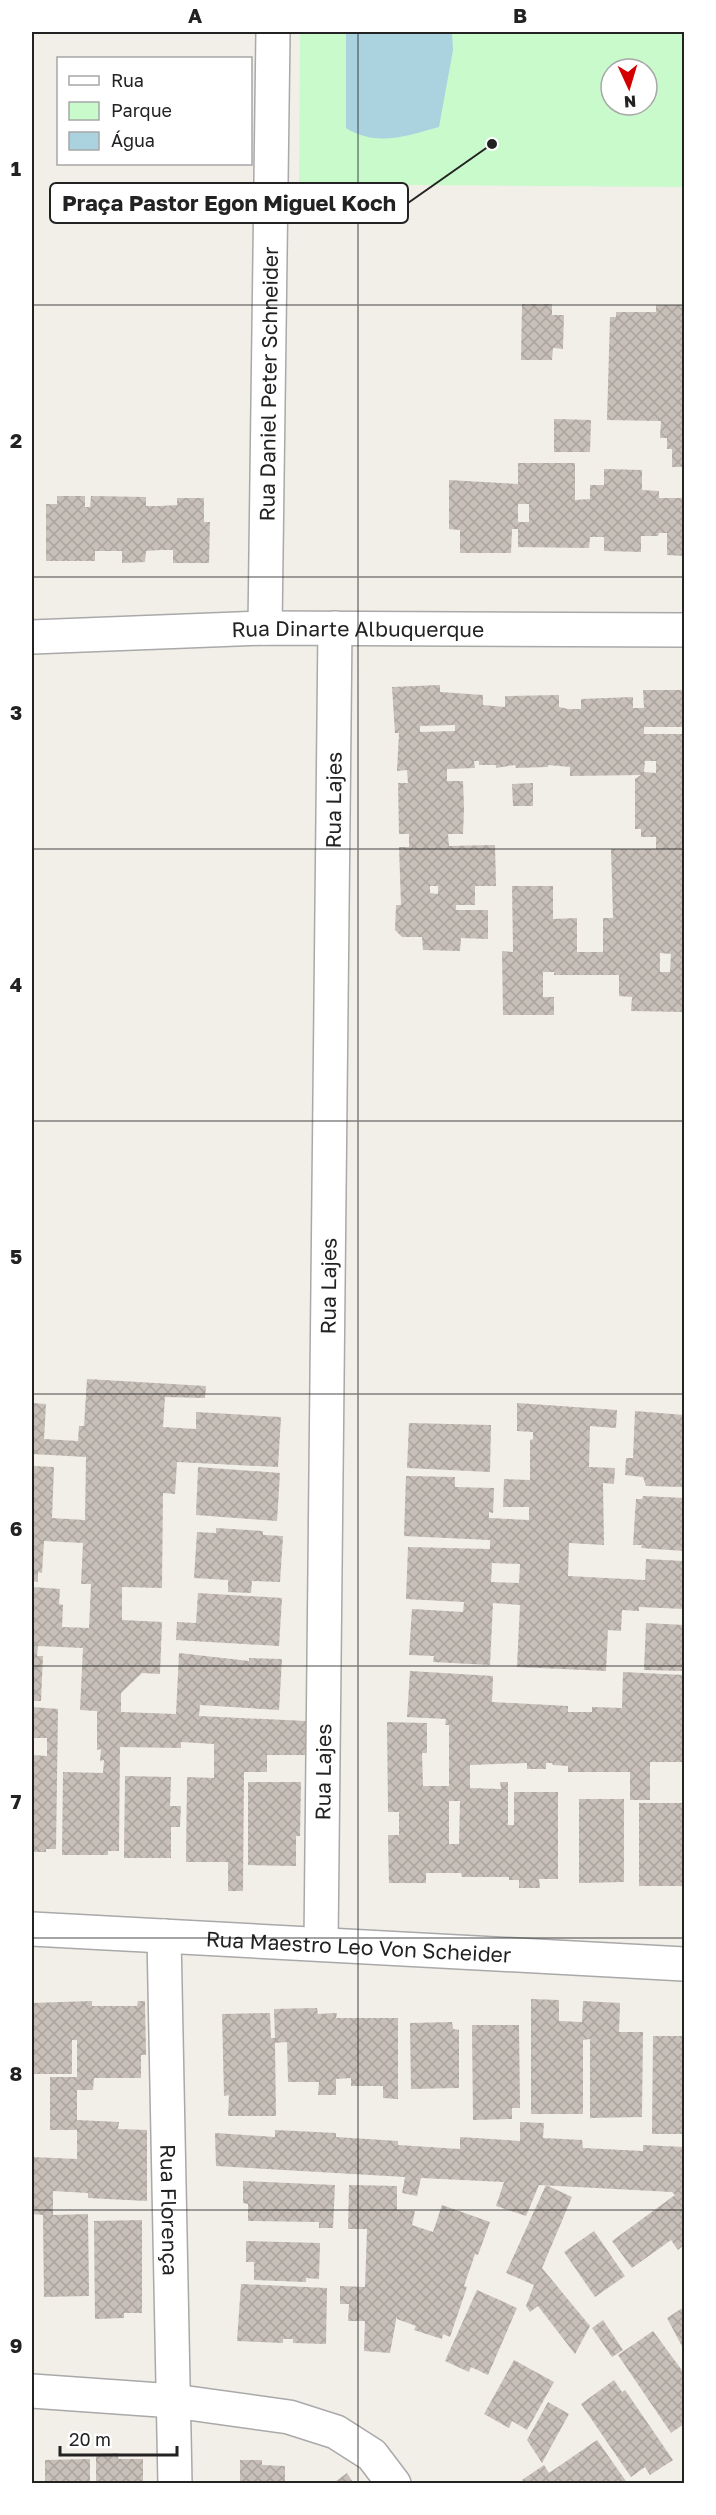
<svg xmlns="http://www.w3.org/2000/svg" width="716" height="2515" viewBox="0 0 716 2515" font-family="'Golos Text',sans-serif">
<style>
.park{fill:#c8facc;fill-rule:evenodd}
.water{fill:#aad3df}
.building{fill:url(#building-cross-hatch);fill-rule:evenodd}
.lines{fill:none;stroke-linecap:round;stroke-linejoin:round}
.minor-casing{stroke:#a9a9a9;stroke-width:36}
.tertiary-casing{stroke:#a9a9a9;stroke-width:36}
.minor{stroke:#fff;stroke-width:33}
.tertiary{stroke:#fff;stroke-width:33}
.grid{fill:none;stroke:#222;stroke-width:1.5;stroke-opacity:0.55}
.labels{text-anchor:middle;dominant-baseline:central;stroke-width:6;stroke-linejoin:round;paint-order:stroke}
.street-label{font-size:21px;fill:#222;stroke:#fff}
.leader{fill:none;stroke:#222;stroke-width:2}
.callout-dot{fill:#222;stroke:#fff;stroke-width:2}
.callout{fill:#fff;stroke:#222;stroke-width:2}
.callout-label{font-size:22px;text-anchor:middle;font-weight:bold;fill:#222}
.neatline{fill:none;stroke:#222;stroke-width:2}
.grid-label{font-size:20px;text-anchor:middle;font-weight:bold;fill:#222}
</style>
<defs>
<pattern id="building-cross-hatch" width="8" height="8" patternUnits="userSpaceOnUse" patternTransform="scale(1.5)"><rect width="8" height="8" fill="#c7bfb8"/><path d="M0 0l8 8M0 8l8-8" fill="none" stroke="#aba49e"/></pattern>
</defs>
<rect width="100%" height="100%" fill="#f2efe9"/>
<path class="park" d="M 300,32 L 684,32 L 684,187 L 299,184 ZM 611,69 L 647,69 L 647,105 L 611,105 Z"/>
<path class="water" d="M 346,32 L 452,32 L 453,50 L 439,127 C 407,136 376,147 346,128 Z"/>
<path class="building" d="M 522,304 L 552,304 L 552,315 L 564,315 L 563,349 L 553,348 L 552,360 L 521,360 Z
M 656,305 L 684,305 L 684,467 L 672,467 L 672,449 L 667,449 L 667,438 L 660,438 L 661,421 L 607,420 L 610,317 L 616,317 L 616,312 L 656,312 Z
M 554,419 L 591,420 L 590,452 L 554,452 Z
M 518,463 L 575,463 L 575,500 L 590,499 L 590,485 L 604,485 L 604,469 L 642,470 L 642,490 L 659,491 L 659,498 L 684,498 L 684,556 L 667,555 L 667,533 L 659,533 L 658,536 L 641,536 L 641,552 L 604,551 L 604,537 L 590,537 L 589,548 L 518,547 L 518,529 L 512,529 L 511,553 L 460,553 L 460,530 L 449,529 L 449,480 L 518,484 ZM 518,504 L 529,504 L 529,522 L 518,522 Z
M 57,496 L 85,496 L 85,507 L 90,507 L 91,496 L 146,497 L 146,506 L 160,506 L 177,505 L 177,498 L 204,498 L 204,522 L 210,522 L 209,563 L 173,563 L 173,550 L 160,550 L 146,551 L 145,562 L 122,563 L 122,551 L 95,551 L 95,561 L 46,561 L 46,504 L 57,504 Z
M 440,685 L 440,692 L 483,695 L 483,705 L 505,707 L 505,696 L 559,695 L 559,707 L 568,709 L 581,709 L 581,699 L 633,697 L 633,708 L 644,708 L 643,690 L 684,690 L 684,727 L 644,727 L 644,734 L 684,734 L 684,1012 L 631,1011 L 632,997 L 619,996 L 619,975 L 554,975 L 554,972 L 543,972 L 543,997 L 554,997 L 554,1015 L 503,1015 L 502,951 L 513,952 L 512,886 L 553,886 L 553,919 L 577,918 L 577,952 L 603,952 L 603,918 L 613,918 L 611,849 L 656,849 L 656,837 L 641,837 L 641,829 L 635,829 L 635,779 L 641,775 L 570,776 L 570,767 L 548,765 L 548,767 L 516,768 L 515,765 L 496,768 L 496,765 L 479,765 L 479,761 L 474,761 L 475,768 L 447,769 L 447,781 L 463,781 L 464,808 L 463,834 L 448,834 L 449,846 L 495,845 L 496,886 L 475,886 L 475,905 L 456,905 L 456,910 L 488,910 L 488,939 L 461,938 L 460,951 L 423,950 L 422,937 L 402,937 L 395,930 L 396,905 L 401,905 L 399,847 L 409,847 L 409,834 L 399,834 L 398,783 L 408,783 L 407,770 L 397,771 L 399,733 L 395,733 L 392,687 ZM 455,725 L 455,731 L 420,732 L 420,726 ZM 645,761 L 656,761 L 656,773 L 644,772 ZM 430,886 L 438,886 L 438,894 L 430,893 ZM 660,953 L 671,954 L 670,972 L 660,972 Z
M 533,783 L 533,806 L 513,806 L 512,784 Z
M 87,1379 L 206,1386 L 205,1398 L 165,1397 L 163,1427 L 196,1429 L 196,1412 L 281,1417 L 278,1467 L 177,1462 L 175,1494 L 163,1493 L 162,1588 L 122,1587 L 122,1620 L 162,1622 L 160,1674 L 142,1673 L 121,1693 L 121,1712 L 176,1714 L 179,1653 L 249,1661 L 249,1658 L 282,1659 L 279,1710 L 200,1705 L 199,1716 L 306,1721 L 307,1755 L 267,1755 L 267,1772 L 244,1772 L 243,1891 L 228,1891 L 228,1862 L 186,1862 L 187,1777 L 214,1778 L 214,1744 L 181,1742 L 181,1748 L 120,1747 L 119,1851 L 108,1851 L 108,1855 L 62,1855 L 63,1772 L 103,1773 L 104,1760 L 100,1761 L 101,1749 L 97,1750 L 97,1711 L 80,1710 L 83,1648 L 38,1646 L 37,1656 L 43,1656 L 41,1701 L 32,1701 L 32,1587 L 60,1589 L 59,1604 L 63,1605 L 62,1627 L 89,1628 L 91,1584 L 81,1584 L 83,1543 L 44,1541 L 42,1573 L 38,1572 L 38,1582 L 32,1581 L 32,1466 L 54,1467 L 52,1518 L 85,1520 L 86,1457 L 32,1454 L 32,1403 L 46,1404 L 44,1439 L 78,1441 L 79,1426 L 84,1426 Z
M 517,1403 L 617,1410 L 616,1428 L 590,1426 L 589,1467 L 615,1468 L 614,1484 L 603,1483 L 604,1545 L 569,1543 L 568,1576 L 645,1580 L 646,1559 L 684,1561 L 684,1609 L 639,1607 L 639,1611 L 622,1610 L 621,1631 L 608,1630 L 606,1671 L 517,1667 L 520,1605 L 493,1603 L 490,1665 L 433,1662 L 434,1656 L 409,1655 L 412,1609 L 463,1612 L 464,1602 L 406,1599 L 408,1547 L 490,1549 L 490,1540 L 404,1536 L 406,1476 L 455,1477 L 455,1487 L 494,1488 L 493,1513 L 489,1512 L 489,1518 L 529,1520 L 529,1507 L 503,1507 L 504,1479 L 530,1480 L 530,1440 L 533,1439 L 533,1432 L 517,1431 ZM 492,1563 L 520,1564 L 519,1583 L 491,1582 Z
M 635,1411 L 684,1415 L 684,1487 L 646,1486 L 643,1477 L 625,1475 L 626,1458 L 633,1458 Z
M 409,1423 L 491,1425 L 490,1472 L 407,1468 Z
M 198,1467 L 280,1473 L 277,1521 L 196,1515 Z
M 643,1496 L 684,1498 L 684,1551 L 641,1548 L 642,1545 L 633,1545 L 636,1499 L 642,1499 Z
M 216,1528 L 263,1531 L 263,1535 L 283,1536 L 280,1582 L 252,1581 L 251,1593 L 228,1592 L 228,1580 L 194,1578 L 197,1532 L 216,1533 Z
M 198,1593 L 282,1598 L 279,1646 L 176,1640 L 177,1622 L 196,1623 Z
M 646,1623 L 684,1625 L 684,1671 L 644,1670 Z
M 410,1671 L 493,1676 L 492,1702 L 568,1706 L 568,1712 L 592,1712 L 592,1707 L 622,1708 L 623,1672 L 684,1675 L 684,1762 L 650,1762 L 650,1800 L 630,1800 L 630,1772 L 568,1772 L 568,1766 L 553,1765 L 552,1763 L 546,1763 L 546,1769 L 527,1769 L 527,1763 L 470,1765 L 470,1788 L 501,1789 L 500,1782 L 508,1782 L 508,1825 L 514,1825 L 514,1792 L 558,1792 L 558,1879 L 539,1879 L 540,1888 L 519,1888 L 519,1880 L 509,1880 L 509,1877 L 462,1877 L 461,1873 L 426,1873 L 426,1883 L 389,1883 L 388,1835 L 399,1835 L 399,1812 L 388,1812 L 387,1722 L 427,1723 L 427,1753 L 422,1753 L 423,1786 L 449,1786 L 449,1725 L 445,1725 L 446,1719 L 407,1717 ZM 449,1801 L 460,1801 L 459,1844 L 449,1844 Z
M 32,1707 L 58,1709 L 56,1849 L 46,1849 L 46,1852 L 32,1852 L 32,1755 L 47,1756 L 47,1738 L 32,1738 Z
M 125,1776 L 171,1777 L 170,1806 L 181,1806 L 180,1827 L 171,1827 L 171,1858 L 124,1858 Z
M 248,1782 L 301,1782 L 300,1836 L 296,1836 L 296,1866 L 248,1865 Z
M 579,1799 L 624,1799 L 624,1882 L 579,1883 Z
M 639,1803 L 684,1803 L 684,1886 L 639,1886 Z
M 531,1999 L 559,2000 L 559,2021 L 582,2022 L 583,2001 L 620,2003 L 619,2032 L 643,2032 L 642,2117 L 590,2118 L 590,2039 L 583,2040 L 583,2114 L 531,2114 Z
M 92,2001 L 92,2006 L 137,2006 L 138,2001 L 145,2001 L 146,2055 L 141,2055 L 141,2078 L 94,2078 L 93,2090 L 77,2090 L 77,2120 L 119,2122 L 118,2129 L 147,2130 L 147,2201 L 88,2198 L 88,2193 L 53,2191 L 53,2215 L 88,2214 L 89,2296 L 44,2297 L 43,2215 L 32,2214 L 32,2157 L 77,2159 L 77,2130 L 50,2130 L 50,2077 L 77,2077 L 77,2040 L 72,2040 L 72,2074 L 32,2074 L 32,2003 Z
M 317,2008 L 318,2014 L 337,2013 L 336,2018 L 398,2018 L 398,2099 L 383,2098 L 383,2086 L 351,2086 L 351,2078 L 336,2079 L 336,2095 L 318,2095 L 319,2082 L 288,2082 L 287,2042 L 275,2043 L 276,2116 L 228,2116 L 229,2095 L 224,2096 L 222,2014 L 270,2013 L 271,2038 L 275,2038 L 274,2009 Z
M 452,2022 L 453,2029 L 459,2030 L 459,2088 L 411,2089 L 410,2023 Z
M 472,2025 L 519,2025 L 520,2108 L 512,2108 L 512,2119 L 473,2120 Z
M 653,2036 L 684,2036 L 684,2134 L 652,2134 Z
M 520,2122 L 544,2123 L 543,2138 L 582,2140 L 583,2148 L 643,2151 L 643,2145 L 684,2147 L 684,2245 L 678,2250 L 671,2240 L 632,2268 L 612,2241 L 675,2195 L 672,2192 L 539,2185 L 526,2216 L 496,2206 L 504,2182 L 421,2178 L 417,2196 L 402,2193 L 405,2177 L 216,2166 L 215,2133 L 275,2137 L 275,2130 L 336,2133 L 336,2137 L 398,2141 L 398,2145 L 460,2149 L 460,2137 L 520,2141 Z
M 243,2181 L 335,2185 L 333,2228 L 319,2228 L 319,2222 L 248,2221 L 248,2204 L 243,2203 Z
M 349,2185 L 397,2186 L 397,2210 L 415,2211 L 412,2225 L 433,2232 L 442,2205 L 490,2222 L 478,2255 L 475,2254 L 464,2286 L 467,2287 L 450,2337 L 443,2334 L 442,2339 L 414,2330 L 416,2326 L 397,2319 L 397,2315 L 390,2353 L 364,2351 L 365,2321 L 348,2321 L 349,2304 L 340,2304 L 340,2286 L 365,2287 L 367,2229 L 348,2229 Z
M 546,2185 L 572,2197 L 542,2268 L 590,2326 L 575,2354 L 538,2306 L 530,2312 L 526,2306 L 534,2285 L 506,2273 Z
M 142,2220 L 142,2313 L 124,2313 L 124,2318 L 95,2319 L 94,2221 Z
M 594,2231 L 625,2276 L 595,2297 L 564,2252 Z
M 246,2241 L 320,2243 L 319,2279 L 306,2278 L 306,2282 L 254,2280 L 254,2262 L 246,2262 Z
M 241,2284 L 327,2288 L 326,2344 L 293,2343 L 293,2339 L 283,2339 L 283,2343 L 237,2341 Z
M 477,2290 L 517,2308 L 488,2375 L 471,2367 L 469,2372 L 445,2361 Z
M 684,2307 L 684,2350 L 667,2318 Z
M 603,2320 L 623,2350 L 612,2357 L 592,2328 Z
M 653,2331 L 684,2373 L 684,2424 L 671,2433 L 618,2355 Z
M 514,2360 L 554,2382 L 527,2430 L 512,2421 L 509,2428 L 484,2414 Z
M 614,2380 L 622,2392 L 625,2390 L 673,2460 L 650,2475 L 645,2467 L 631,2477 L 581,2404 Z
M 548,2402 L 569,2414 L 542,2463 L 527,2440 Z
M 597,2440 L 628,2484 L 524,2484 L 522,2480 L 544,2465 L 549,2473 Z
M 119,2453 L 118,2459 L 143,2459 L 143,2484 L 96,2484 L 96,2454 Z
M 90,2459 L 90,2484 L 45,2484 L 45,2460 Z
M 240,2460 L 262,2460 L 262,2465 L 285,2466 L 285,2484 L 240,2484 Z
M 347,2473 L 354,2484 L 332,2484 Z"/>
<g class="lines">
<g class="minor-casing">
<g id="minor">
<path id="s1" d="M 265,628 L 273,32"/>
<path id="s2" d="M 32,637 L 265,628 L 684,630"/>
<path id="s3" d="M 32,1929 L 684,1964"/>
<path id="s4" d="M 164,1936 L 175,2484"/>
<path id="s5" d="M 321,1944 L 335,628"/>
</g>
</g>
<g class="tertiary-casing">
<path id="tertiary" d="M 32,2391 L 174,2401 L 289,2417 L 336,2432 L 372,2455 L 394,2484"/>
</g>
<use href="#minor" class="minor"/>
<use href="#tertiary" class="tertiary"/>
</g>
<path class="grid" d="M 358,32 L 358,2484M 32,305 L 684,305M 32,577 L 684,577M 32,849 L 684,849M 32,1121 L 684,1121M 32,1394 L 684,1394M 32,1666 L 684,1666M 32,1938 L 684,1938M 32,2210 L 684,2210"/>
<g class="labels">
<g class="street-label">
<text stroke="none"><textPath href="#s1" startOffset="244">Rua Daniel Peter Schneider</textPath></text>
<text stroke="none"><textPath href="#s2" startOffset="326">Rua Dinarte Albuquerque</textPath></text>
<text stroke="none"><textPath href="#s5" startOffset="1144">Rua Lajes</textPath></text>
<text stroke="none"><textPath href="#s5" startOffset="658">Rua Lajes</textPath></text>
<text stroke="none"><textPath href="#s5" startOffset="172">Rua Lajes</textPath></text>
<text stroke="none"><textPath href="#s3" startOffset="327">Rua Maestro Leo Von Scheider</textPath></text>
<text stroke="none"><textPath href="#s4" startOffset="274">Rua Florença</textPath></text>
</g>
</g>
<path class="leader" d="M492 144L408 203"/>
<circle class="callout-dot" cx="492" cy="144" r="6"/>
<rect class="callout" x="50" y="183" width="358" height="40" rx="6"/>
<g class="callout-label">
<text x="229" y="211">Praça Pastor Egon Miguel Koch</text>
</g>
<rect width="716" height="2515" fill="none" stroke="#ffffff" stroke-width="66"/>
<rect x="57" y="57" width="195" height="108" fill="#ffffff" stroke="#a7a7a7" stroke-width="1.5"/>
<rect x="69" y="76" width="30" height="9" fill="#ffffff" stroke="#a7a7a7" stroke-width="1.5"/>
<text x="111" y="87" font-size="18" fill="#222222">Rua</text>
<rect x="69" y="102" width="30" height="18" fill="#c8facc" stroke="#a7a7a7" stroke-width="1.5"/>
<text x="111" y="117" font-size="18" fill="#222222">Parque</text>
<rect x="69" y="132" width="30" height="18" fill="#aad3df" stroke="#a7a7a7" stroke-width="1.5"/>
<text x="111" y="147" font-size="18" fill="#222222">Água</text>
<g transform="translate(629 87) rotate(176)"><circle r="28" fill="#ffffff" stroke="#a7a7a7" stroke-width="1.5"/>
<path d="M0-4.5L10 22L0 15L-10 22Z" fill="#d40000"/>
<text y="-9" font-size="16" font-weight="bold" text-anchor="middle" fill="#222222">N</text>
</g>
<path d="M60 2446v9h117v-9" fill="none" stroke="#222222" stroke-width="3"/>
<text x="69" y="2446" font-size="18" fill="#222222" stroke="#ffffff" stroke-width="4.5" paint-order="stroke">20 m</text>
<rect x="33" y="33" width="650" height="2449" class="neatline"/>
<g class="grid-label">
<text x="195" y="23">A</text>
<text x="520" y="23">B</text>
<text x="16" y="176">1</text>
<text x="16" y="448">2</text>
<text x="16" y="720">3</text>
<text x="16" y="992">4</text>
<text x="16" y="1264">5</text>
<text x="16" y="1536">6</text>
<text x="16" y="1809">7</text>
<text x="16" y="2081">8</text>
<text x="16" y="2353">9</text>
</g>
</svg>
